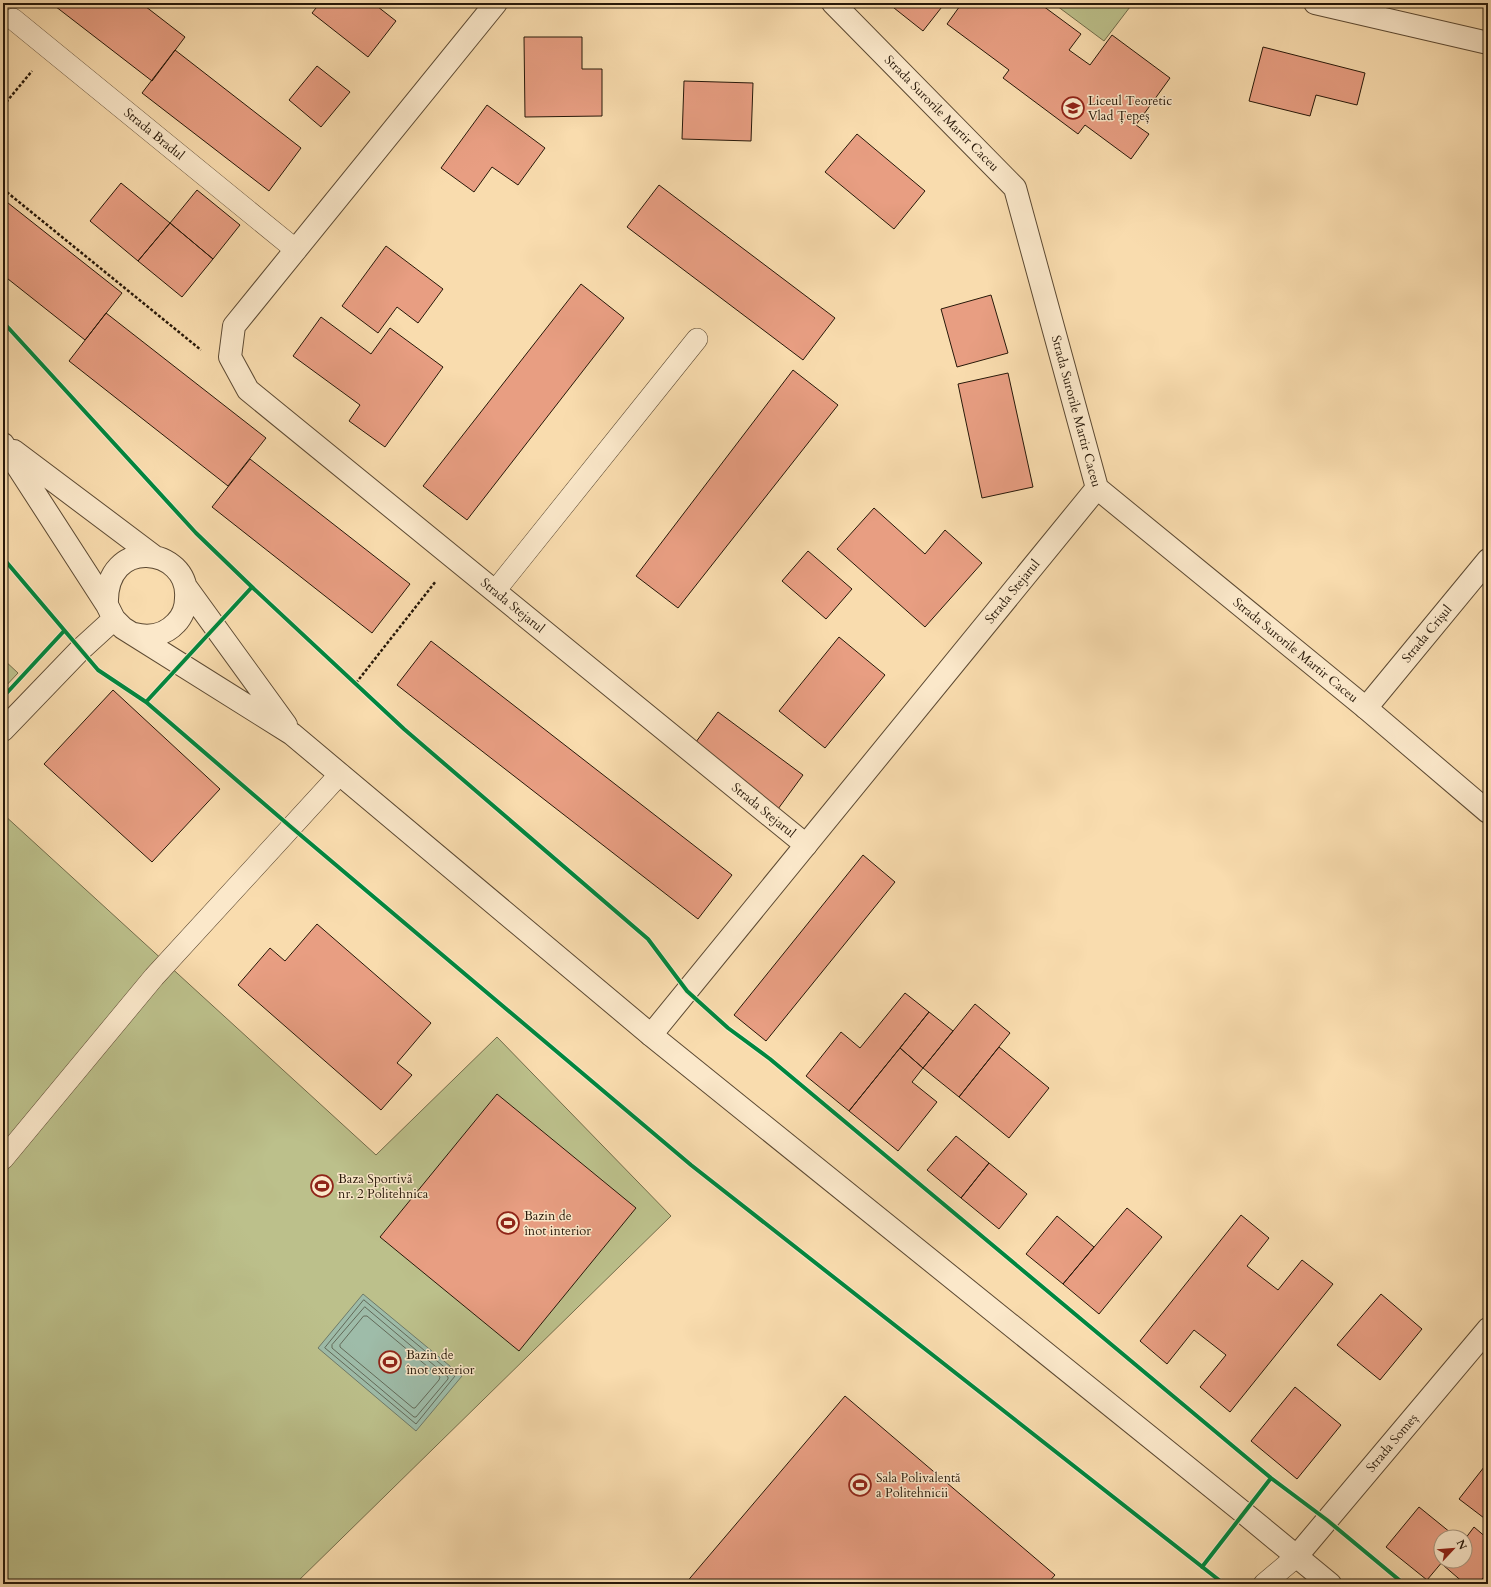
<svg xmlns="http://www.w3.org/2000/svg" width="1491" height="1587" viewBox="0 0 1491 1587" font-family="Cardo,serif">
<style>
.green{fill:#bcc08b;stroke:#726c4a}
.water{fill:#9ebca9;stroke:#6e7a69}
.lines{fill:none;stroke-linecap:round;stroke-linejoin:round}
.shore{stroke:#626a59;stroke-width:1}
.building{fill:#e89e82;stroke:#271809}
.service-casing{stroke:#5c4932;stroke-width:22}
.minor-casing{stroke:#5c4932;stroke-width:24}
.tertiary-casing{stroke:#5c4932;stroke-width:24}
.path{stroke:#271809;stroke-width:2.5;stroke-dasharray:3 2;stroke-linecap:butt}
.service{stroke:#fbe8ca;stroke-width:21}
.minor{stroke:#fbe8ca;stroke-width:22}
.tertiary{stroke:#fbe8ca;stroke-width:22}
.cycleway-casing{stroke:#fbe8ca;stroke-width:6}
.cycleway{stroke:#00873e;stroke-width:4}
.labels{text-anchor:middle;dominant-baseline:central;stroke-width:3;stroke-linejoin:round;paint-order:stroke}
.poi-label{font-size:13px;fill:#271809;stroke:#fbe8ca;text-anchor:start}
.street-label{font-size:13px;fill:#271809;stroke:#fbe8ca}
</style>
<rect width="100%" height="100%" fill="#f9dcae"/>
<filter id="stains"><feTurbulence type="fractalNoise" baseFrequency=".005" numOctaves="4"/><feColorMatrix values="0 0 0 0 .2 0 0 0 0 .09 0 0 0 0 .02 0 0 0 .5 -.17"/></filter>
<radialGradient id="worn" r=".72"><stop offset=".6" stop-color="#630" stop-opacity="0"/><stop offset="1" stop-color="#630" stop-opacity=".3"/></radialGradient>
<path class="green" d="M 1053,3 L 1133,3 L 1104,41 Z
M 3,659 L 18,673 L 3,689 Z
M 3,814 L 376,1155 L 497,1037 L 671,1216 L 295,1584 L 3,1584 Z"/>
<path class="water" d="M 363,1294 L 462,1376 L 416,1431 L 318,1348 Z"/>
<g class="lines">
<path class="shore" d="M 364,1300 L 455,1376 L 416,1424 L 325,1348 Z
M 365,1307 L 448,1377 L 448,1379 L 416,1417 L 414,1417 L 332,1348 L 332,1345 Z
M 364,1316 L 367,1316 L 440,1377 L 439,1380 L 415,1408 L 413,1408 L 340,1347 L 340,1345 Z"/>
</g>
<path class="building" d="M 51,3 L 141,3 L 185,37 L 152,81 Z
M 320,3 L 373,3 L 396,21 L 368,57 L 312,13 Z
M 890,3 L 945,3 L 923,31 L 889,4 Z
M 962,3 L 1039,3 L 1081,34 L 1069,50 L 1090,65 L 1112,35 L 1170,78 L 1136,125 L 1149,134 L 1131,159 L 1085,125 L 1078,134 L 1003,78 L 1009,70 L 947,24 Z
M 524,37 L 582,37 L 582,69 L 602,69 L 602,116 L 525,117 Z
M 1263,47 L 1365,73 L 1357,105 L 1316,95 L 1310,116 L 1249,101 Z
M 175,50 L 301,148 L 269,191 L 142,93 Z
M 317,66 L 350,92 L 321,127 L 289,100 Z
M 684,81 L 753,83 L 751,141 L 682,139 Z
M 487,105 L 545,148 L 518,185 L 492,167 L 474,192 L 441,168 Z
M 857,134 L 925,191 L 894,229 L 825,172 Z
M 121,183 L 170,223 L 138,261 L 90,221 Z
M 659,185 L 835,318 L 803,360 L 627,227 Z
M 197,190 L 240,225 L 213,259 L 170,223 Z
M 3,199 L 122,293 L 85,340 L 3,275 Z
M 170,223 L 213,259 L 182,297 L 138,261 Z
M 386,246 L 443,289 L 418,323 L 397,307 L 378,333 L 342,306 Z
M 581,284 L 624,318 L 467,520 L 423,486 Z
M 991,295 L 1008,353 L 957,367 L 941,309 Z
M 106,313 L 266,438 L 228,486 L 69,361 Z
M 321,317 L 371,354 L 390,328 L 443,367 L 385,447 L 349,421 L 360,405 L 293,356 Z
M 793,370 L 838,405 L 678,608 L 636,576 Z
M 1008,373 L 1033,487 L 982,498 L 958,384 Z
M 250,459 L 410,584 L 372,633 L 212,507 Z
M 874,508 L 925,554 L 945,530 L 982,563 L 925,627 L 837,549 Z
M 808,551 L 852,589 L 826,619 L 782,581 Z
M 839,637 L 885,675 L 825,748 L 779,711 Z
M 431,641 L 732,875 L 698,919 L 397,685 Z
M 113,690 L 220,789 L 152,862 L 44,764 Z
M 718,712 L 803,775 L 778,809 L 693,746 Z
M 863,855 L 895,882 L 766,1041 L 734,1015 Z
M 317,924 L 431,1023 L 397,1063 L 412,1075 L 381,1110 L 238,985 L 270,948 L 285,961 Z
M 905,993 L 929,1012 L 849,1111 L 806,1076 L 841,1032 L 860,1048 Z
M 975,1004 L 1010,1033 L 959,1097 L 923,1068 Z
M 929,1012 L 953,1031 L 923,1068 L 900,1048 Z
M 999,1047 L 1049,1088 L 1009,1138 L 959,1097 Z
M 900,1048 L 923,1068 L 912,1082 L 937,1102 L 898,1151 L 849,1111 Z
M 497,1094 L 636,1208 L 519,1351 L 380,1237 Z
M 956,1136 L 989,1163 L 961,1198 L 927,1170 Z
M 989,1163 L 1027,1194 L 999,1229 L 961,1198 Z
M 1127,1208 L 1162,1237 L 1099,1314 L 1063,1284 Z
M 1241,1215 L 1269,1238 L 1247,1266 L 1278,1290 L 1302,1260 L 1333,1284 L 1230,1412 L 1200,1387 L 1226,1355 L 1194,1330 L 1167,1364 L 1140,1341 Z
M 1057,1216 L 1094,1247 L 1063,1284 L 1026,1254 Z
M 1381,1294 L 1422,1329 L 1380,1380 L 1337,1345 Z
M 1295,1387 L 1341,1425 L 1297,1479 L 1251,1441 Z
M 845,1396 L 1055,1575 L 1047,1584 L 685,1584 Z
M 1488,1462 L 1488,1521 L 1459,1499 Z
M 1419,1507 L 1456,1537 L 1441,1537 L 1441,1561 L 1443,1561 L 1427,1580 L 1386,1547 Z
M 1474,1527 L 1488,1539 L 1488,1572 L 1478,1584 L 1465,1584 L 1443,1565 L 1446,1561 L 1465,1561 L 1465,1539 Z"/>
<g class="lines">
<g class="service-casing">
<g id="service">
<path id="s1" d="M 13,19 L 296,250"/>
<path d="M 495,591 L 697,339"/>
<path d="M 3,1159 L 154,977 L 340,774"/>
<path d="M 1264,1584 L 1296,1557"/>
</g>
</g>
<g class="minor-casing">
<g id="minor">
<path id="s2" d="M 496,3 L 234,326 L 230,357 L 248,390 L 806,845"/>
<path id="s3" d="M 833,3 L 1015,188 L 1097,488 L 1366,708 L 1488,812"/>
<path d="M 1315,3 L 1488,43"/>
<path id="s4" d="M 1366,708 L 1488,560"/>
<path id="s5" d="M 651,1035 L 1097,488"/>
<path id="s6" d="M 1296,1557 L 1488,1329"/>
</g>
</g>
<g class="tertiary-casing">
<path id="tertiary" d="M 3,444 L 107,605 L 114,619 L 123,628 L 292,734 L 651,1035 L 1244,1513 L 1330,1584
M 14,451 L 155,557
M 186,587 L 286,725
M 107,605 C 104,535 190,547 186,598 C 186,607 182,617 176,623 C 165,635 150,638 134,634
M 3,730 L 80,650 L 114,619"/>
</g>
<path class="path" d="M 3,106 L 32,71
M 3,189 L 201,350
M 356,683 L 436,581"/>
<use href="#service" class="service"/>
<use href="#minor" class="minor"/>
<use href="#tertiary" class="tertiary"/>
<g class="cycleway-casing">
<path id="cycleway" d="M 3,322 L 196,533 L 252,587 L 404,729 L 648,939 L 687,991 L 728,1028 L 770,1059 L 1271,1478 L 1327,1520 L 1404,1584
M 3,558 L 98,670 L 146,702 L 291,827 L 691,1165 L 1224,1584
M 3,697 L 64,631
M 146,702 L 252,587
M 1202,1567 L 1271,1478"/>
</g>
<use href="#cycleway" class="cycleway"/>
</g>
<defs>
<g id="school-ring" transform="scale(1.15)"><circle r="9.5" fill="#fbe8ca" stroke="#8f2418" stroke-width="1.5"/><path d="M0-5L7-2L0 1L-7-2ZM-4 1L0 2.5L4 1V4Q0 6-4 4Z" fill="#8f2418"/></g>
<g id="stadium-ring" transform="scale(1.15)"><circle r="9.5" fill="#fbe8ca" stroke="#8f2418" stroke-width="1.5"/><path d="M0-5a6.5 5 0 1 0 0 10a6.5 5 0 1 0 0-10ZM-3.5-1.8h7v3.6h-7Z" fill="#8f2418"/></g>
</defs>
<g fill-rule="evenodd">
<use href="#school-ring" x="1073" y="108"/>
<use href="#stadium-ring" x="322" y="1186"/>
<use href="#stadium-ring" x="508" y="1223"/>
<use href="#stadium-ring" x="390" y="1362"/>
<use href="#stadium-ring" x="860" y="1485"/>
</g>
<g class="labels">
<g class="poi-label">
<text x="1088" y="101">Liceul Teoretic<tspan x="1088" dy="15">Vlad Țepeș</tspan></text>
<text x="338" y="1179">Baza Sportivă<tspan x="338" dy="15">nr. 2 Politehnica</tspan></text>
<text x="524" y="1216">Bazin de<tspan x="524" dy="15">înot interior</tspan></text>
<text x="406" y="1355">Bazin de<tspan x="406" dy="15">înot exterior</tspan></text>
<text x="876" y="1478">Sala Polivalentă<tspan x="876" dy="15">a Politehnicii</tspan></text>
</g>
<g class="street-label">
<text stroke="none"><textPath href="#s3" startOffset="155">Strada Surorile Martir Caceu</textPath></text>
<text stroke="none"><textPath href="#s1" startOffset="182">Strada Bradul</textPath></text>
<text stroke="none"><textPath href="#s3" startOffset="491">Strada Surorile Martir Caceu</textPath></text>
<text stroke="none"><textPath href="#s5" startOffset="572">Strada Stejarul</textPath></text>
<text stroke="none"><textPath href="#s2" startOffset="826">Strada Stejarul</textPath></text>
<text stroke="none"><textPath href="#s4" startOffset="96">Strada Crișul</textPath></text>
<text stroke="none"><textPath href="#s3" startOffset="827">Strada Surorile Martir Caceu</textPath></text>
<text stroke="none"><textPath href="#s2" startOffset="1150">Strada Stejarul</textPath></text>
<text stroke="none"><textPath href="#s6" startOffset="149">Strada Someș</textPath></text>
</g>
</g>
<rect width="1491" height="1587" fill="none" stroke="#f9dcae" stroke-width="16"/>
<rect x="4" y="4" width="1483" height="1579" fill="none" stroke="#271809" stroke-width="2"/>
<rect x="8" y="8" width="1475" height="1571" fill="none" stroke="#271809"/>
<g transform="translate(1453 1549) rotate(64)"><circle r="19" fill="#fbe8ca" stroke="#a6957d"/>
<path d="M0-3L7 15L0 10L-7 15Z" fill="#8f2418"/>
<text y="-6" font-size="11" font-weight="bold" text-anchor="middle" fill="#271809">N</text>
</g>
<rect width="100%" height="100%" filter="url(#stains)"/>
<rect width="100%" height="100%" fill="url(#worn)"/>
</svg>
